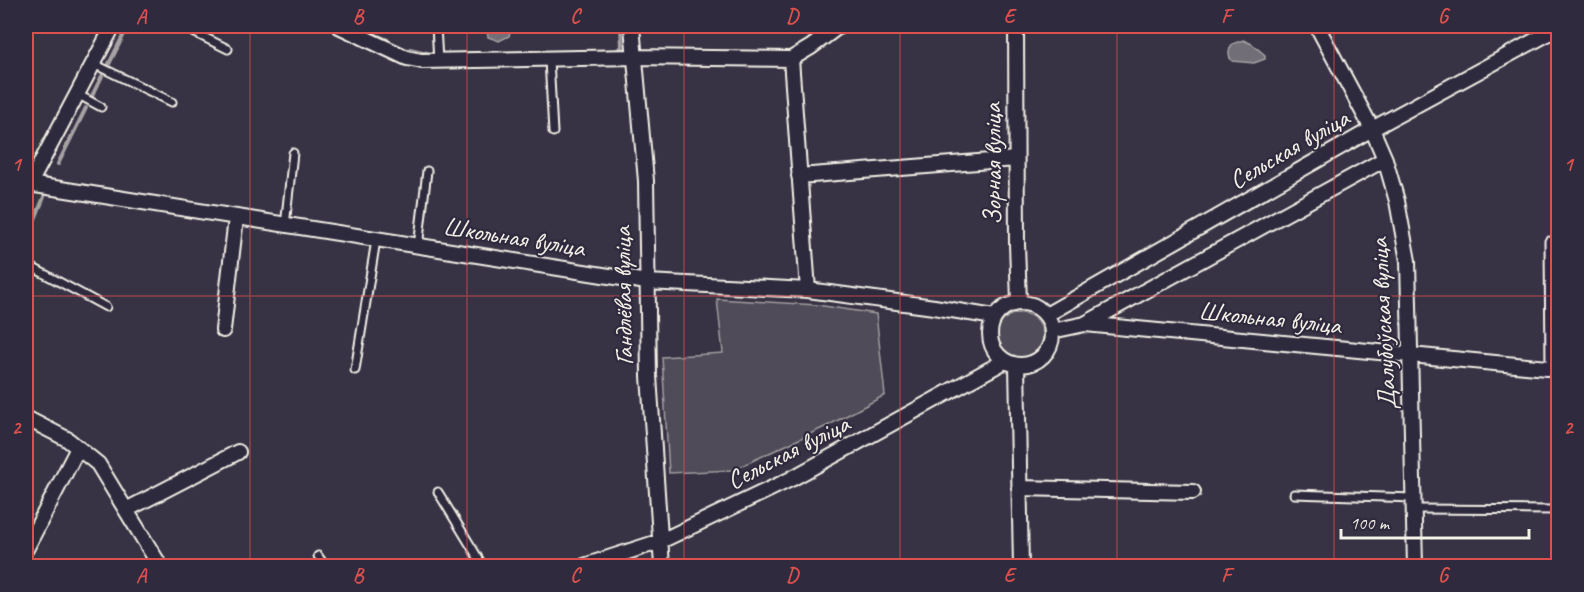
<svg xmlns="http://www.w3.org/2000/svg" width="1584" height="592" viewBox="0 0 1584 592" font-family="Caveat,sans-serif">
<style>
.green{fill:#504b59;stroke:#a29ea0;stroke-width:1.5}
.water{fill:#726e77;stroke:#a6a2a4;stroke-width:1.5}
.lines{fill:none;stroke-linecap:round;stroke-linejoin:round}
.stream{stroke:#a6a2a4;stroke-width:4}
.lane-casing{stroke:#f4f1e8;stroke-width:11}
.street-casing{stroke:#f4f1e8;stroke-width:18}
.lane{stroke:#2f2a3d;stroke-width:7}
.street{stroke:#2f2a3d;stroke-width:14}
.grid{fill:none;stroke:#dc504e;stroke-width:1.5;stroke-opacity:0.55}
.labels{text-anchor:middle;dominant-baseline:central;stroke-width:4.5;stroke-linejoin:round;paint-order:stroke}
.street-label{font-size:26px;fill:#f4f1e8;stroke:#2f2a3d}
.neatline{fill:none;stroke:#dc504e;stroke-width:2}
.grid-label{font-size:20px;text-anchor:middle;font-weight:bold;fill:#dc504e}
</style>
<rect width="100%" height="100%" fill="#373244"/>
<filter id="ink" filterUnits="userSpaceOnUse"><feTurbulence type="fractalNoise" baseFrequency=".0167" numOctaves="2"/><feDisplacementMap in="SourceGraphic" scale="12" xChannelSelector="R" yChannelSelector="G"/><feConvolveMatrix kernelMatrix="1 2 1 2 8 2 1 2 1" color-interpolation-filters="sRGB"/></filter>
<g filter="url(#ink)">
<path class="green" d="M 717,299 L 817,305 L 876,314 L 885,395 L 829,425 L 733,470 L 669,473 L 662,357 L 723,353 Z
M997 336a23 23 0 1 1 46 0a23 23 0 1 1-46 0Z"/>
<path class="water" d="M 486,26 L 512,26 L 509,36 L 499,41 L 488,37 Z
M 1243,40 L 1252,44 L 1265,55 L 1265,59 L 1254,63 L 1232,61 C 1227,55 1229,50 1232,44 Z"/>
<g class="lines">
<path class="stream" d="M 364,30 L 388,40
M 410,49 L 431,54
M 616,51 L 622,47 L 621,26
M 109,64 L 128,26
M 92,96 L 102,76
M 58,164 L 86,108
M 26,241 L 44,197"/>
<g class="lane-casing">
<path id="lane" d="M 181,26 L 228,49
M 436,26 L 438,61
M 549,60 L 553,132
M 94,64 L 172,102
M 77,94 L 101,107
M 285,226 L 293,153
M 1549,241 L 1550,369
M 418,247 L 427,171
M 26,264 L 106,307
M 355,370 L 376,240
M 438,492 L 483,566
M 1294,494 L 1414,498
M 1415,509 L 1558,510
M 318,556 L 325,566"/>
</g>
<g class="street-casing">
<path id="street" d="M 339,26 L 407,58 L 422,61 L 634,57 L 791,59 L 811,47 L 839,26
M 632,26 L 646,181 L 649,376 L 662,566
M 1016,26 L 1017,244 L 1019,302
M 1317,26 L 1372,129 L 1385,159 L 1397,201 L 1408,261 L 1415,566
M 791,59 L 808,290
M 799,176 L 1016,159
M 29,184 L 647,282 L 808,290 L 934,307 L 994,317
M 26,191 L 113,26
M990 334a31 31 0 1 1 62 0a31 31 0 1 1-62 0Z
M 1046,315 L 1372,129 L 1558,28
M 1085,324 L 1558,369
M 223,330 L 236,218
M 1052,331 L 1085,324 L 1385,159
M 1017,365 L 1021,566
M 26,418 L 67,439 L 98,464 L 160,566
M 1019,488 L 1193,492
M 126,510 L 238,452
M 26,549 L 78,448
M 584,566 L 661,541 L 791,479 L 1005,361"/>
</g>
<use href="#lane" class="lane"/>
<use href="#street" class="street"/>
</g>
</g>
<path class="grid" d="M 250,26 L 250,566M 467,26 L 467,566M 684,26 L 684,566M 900,26 L 900,566M 1117,26 L 1117,566M 1334,26 L 1334,566M 26,296 L 1558,296"/>
<g class="labels">
<g class="street-label">
<text transform="translate(1289 149) rotate(-30)">Сельская вуліца</text>
<text transform="translate(992 164) rotate(-90)">Зорная вуліца</text>
<text transform="translate(514 237) rotate(9)">Школьная вуліца</text>
<text transform="translate(623 296) rotate(-91)">Гандлёвая вуліца</text>
<text transform="translate(1270 318) rotate(6)">Школьная вуліца</text>
<text transform="translate(1383 324) rotate(-93)">Далубоўская вуліца</text>
<text transform="translate(788 452) rotate(-27)">Сельская вуліца</text>
</g>
</g>
<rect width="1584" height="592" fill="none" stroke="#2f2a3d" stroke-width="66"/>
<path d="M1341 529v9h188v-9" fill="none" stroke="#f4f1e8" stroke-width="3"/>
<text x="1350" y="529" font-size="18" fill="#f4f1e8" stroke="#2f2a3d" stroke-width="4.5" paint-order="stroke">100 m</text>
<rect x="33" y="33" width="1518" height="526" class="neatline"/>
<g class="grid-label">
<text x="141" y="23">A</text>
<text x="358" y="23">B</text>
<text x="575" y="23">C</text>
<text x="792" y="23">D</text>
<text x="1009" y="23">E</text>
<text x="1226" y="23">F</text>
<text x="1443" y="23">G</text>
<text x="16" y="171">1</text>
<text x="1568" y="171">1</text>
<text x="16" y="434">2</text>
<text x="1568" y="434">2</text>
<text x="141" y="582">A</text>
<text x="358" y="582">B</text>
<text x="575" y="582">C</text>
<text x="792" y="582">D</text>
<text x="1009" y="582">E</text>
<text x="1226" y="582">F</text>
<text x="1443" y="582">G</text>
</g>
</svg>
